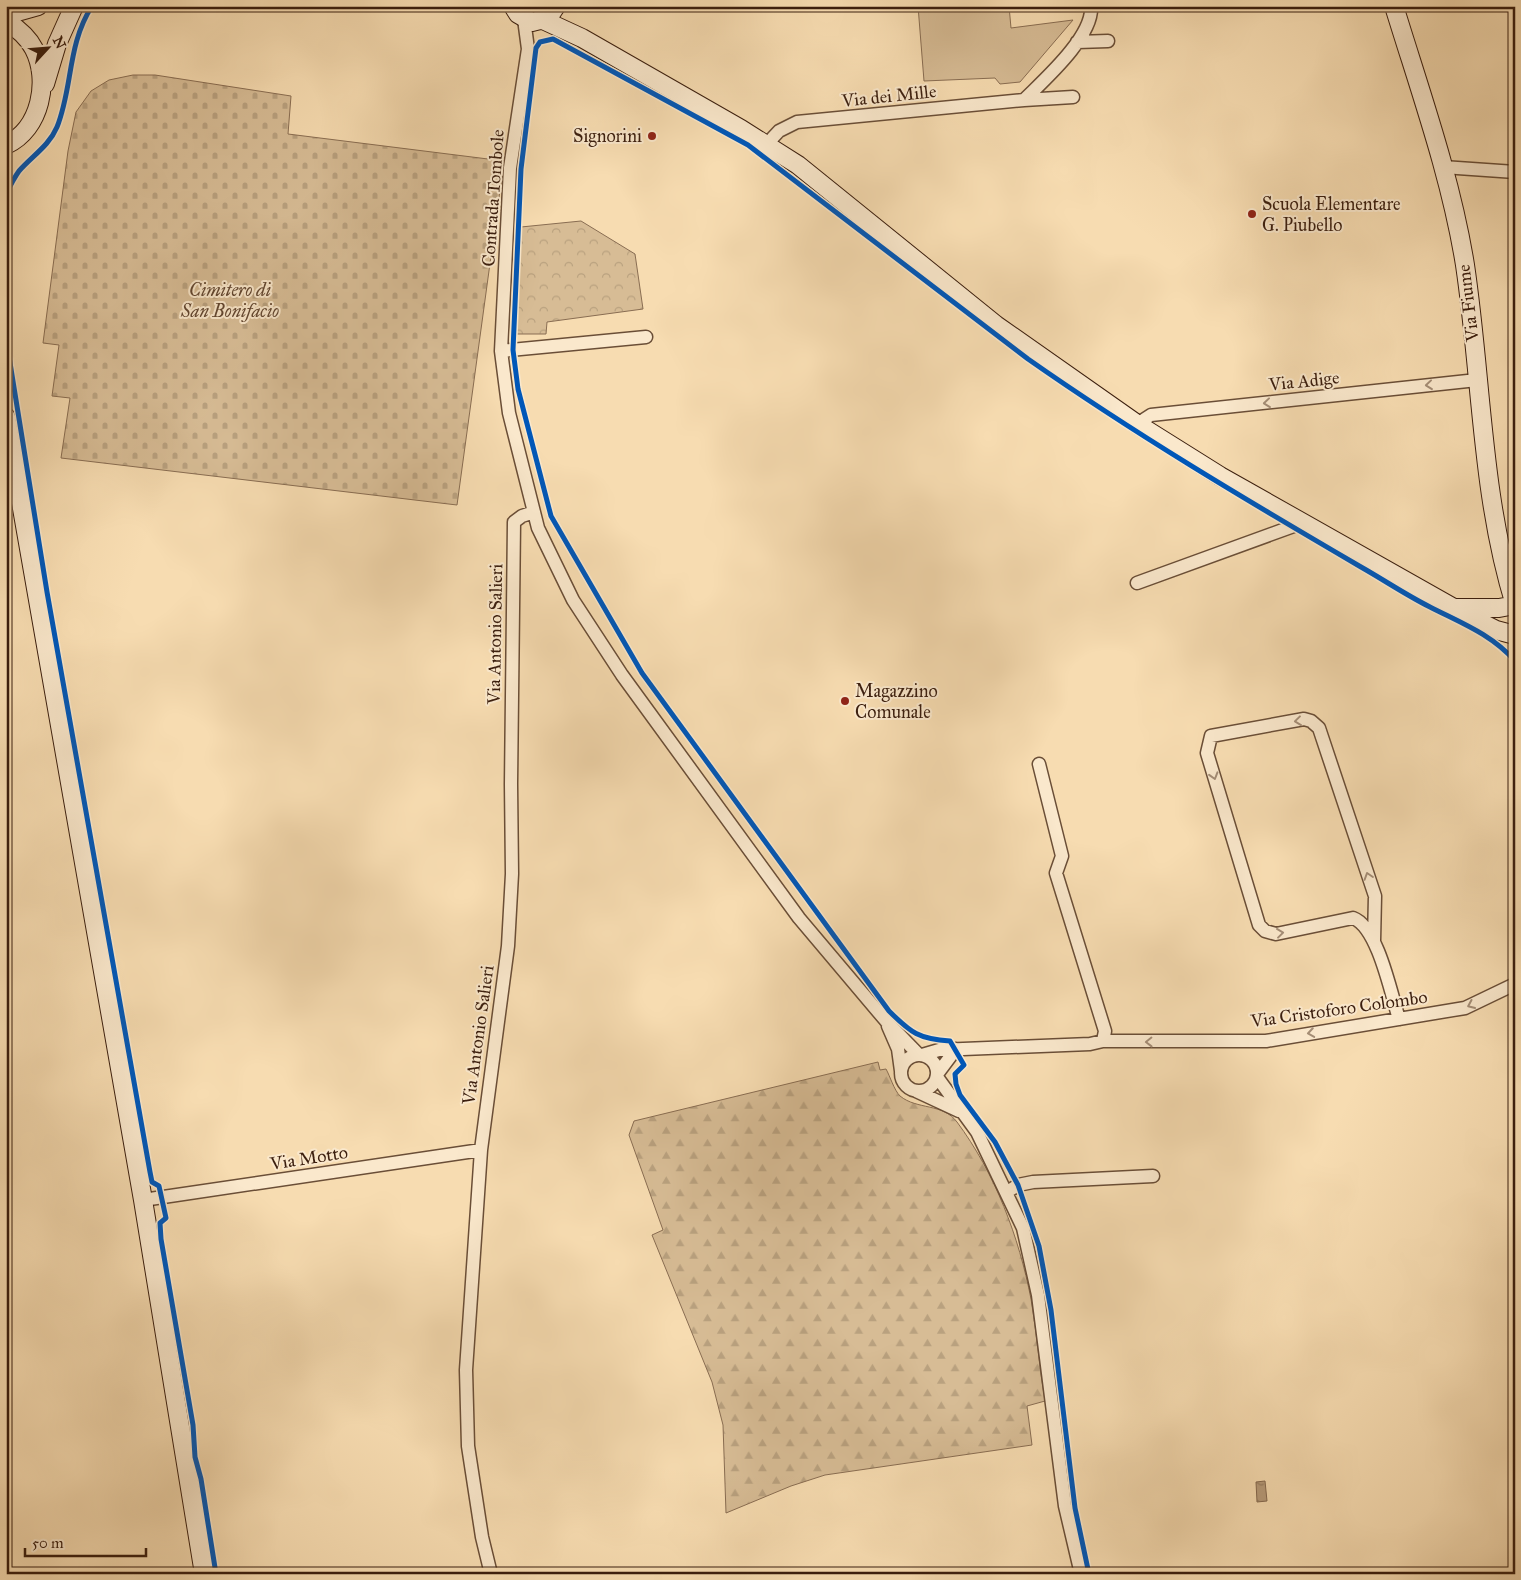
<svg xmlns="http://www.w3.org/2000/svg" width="1521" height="1580" viewBox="0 0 1521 1580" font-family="'IM FELL Great Primer',serif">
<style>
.forest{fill:url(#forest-firs);stroke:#896d52}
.cemetery{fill:url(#cemetery-stones);stroke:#896d52}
.park{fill:url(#park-crowns);stroke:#896d52}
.garden{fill:#d7bc95;stroke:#896d52}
.water{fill:url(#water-ripples);stroke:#85694f}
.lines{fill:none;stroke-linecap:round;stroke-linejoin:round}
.street-casing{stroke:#6a4e37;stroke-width:15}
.secondary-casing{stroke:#3b1e0e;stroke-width:20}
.street{stroke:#fae8cc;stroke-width:12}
.secondary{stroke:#fae8cc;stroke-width:18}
.cycleway-casing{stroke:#fae8cc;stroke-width:8}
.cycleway{stroke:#0057b8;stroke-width:5}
.oneway{stroke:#a48d76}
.poi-dot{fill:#8f2418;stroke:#fae8cc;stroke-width:2}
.labels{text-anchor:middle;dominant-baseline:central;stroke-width:4;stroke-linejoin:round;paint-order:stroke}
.street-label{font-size:18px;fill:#3b1e0e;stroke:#fae8cc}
.poi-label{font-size:18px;fill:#3b1e0e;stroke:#fae8cc;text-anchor:start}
.park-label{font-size:18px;font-style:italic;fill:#624630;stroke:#fae8cc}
</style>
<defs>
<pattern id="forest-firs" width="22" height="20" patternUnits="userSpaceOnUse" patternTransform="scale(1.25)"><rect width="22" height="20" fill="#d7bc95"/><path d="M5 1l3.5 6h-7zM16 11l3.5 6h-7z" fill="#b9a17f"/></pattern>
<pattern id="cemetery-stones" width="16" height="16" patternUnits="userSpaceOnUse" patternTransform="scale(1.25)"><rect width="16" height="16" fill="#d7bc95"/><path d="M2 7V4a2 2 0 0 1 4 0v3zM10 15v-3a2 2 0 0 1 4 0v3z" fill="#b9a17f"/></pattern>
<pattern id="park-crowns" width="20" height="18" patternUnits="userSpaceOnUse" patternTransform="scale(1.25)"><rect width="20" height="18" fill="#d7bc95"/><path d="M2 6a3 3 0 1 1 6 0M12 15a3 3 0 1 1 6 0" fill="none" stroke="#b9a17f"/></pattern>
<pattern id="water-ripples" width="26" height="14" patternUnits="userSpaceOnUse" patternTransform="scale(1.25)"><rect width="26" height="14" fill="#b79b7a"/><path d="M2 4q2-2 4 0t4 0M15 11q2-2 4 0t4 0" fill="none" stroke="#967e62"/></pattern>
</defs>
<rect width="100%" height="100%" fill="#f7dcb1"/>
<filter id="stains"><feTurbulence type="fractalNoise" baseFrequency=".004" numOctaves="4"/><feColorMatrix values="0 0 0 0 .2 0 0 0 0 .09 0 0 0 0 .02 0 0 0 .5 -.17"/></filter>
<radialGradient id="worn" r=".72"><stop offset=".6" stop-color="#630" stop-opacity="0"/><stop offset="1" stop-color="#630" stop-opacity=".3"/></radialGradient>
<path class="forest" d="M 878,1062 L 880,1070 L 886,1069 C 890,1076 894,1090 900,1096 C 917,1110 943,1103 957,1122 C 995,1173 1019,1237 1031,1299 C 1037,1333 1039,1367 1045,1401 L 1027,1406 L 1032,1445 L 825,1475 L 791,1486 L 726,1513 L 723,1425 L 712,1382 L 652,1235 L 663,1230 L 629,1135 L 634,1121 Z"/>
<path class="cemetery" d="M 133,75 L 155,75 L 291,96 L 288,134 L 504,161 L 457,505 L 61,458 L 70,398 L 52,396 L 59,345 L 43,343 L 68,151 L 76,112 L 91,91 L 109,80 Z"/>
<path class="park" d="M 581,221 L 635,254 L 643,309 L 547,322 L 546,334 L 516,334 L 521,227 Z"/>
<path class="garden" d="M 918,6 L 1009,6 L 1011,28 L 1073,20 L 1020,82 L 1000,84 L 995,78 L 924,81 Z"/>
<path class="water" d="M 1265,1481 L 1267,1501 L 1257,1502 L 1256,1482 Z"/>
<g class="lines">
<g class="street-casing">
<path id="street" d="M 524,19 L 528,49 L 510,168 L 501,351 L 509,413 L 538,528 L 573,600 L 622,675 L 799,918 L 886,1021 L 919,1055
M 1077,42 L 1108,41
M 1024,100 L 1073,97
M 766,145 L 779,131 L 797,122 L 1024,100 C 1044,80 1094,36 1091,6
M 1443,167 L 1515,172
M 501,351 L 646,337
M 1137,424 L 1151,415 L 1477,380
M 1137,583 L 1302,523
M 1039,764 L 1062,856 L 1056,873 L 1105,1031 L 1103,1041
M 1374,941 L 1375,896 L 1319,728 L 1311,721 L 1304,719 L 1211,736 L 1207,753 L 1259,925 L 1265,931 L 1276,934 L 1353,918 C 1378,927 1391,994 1399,1019
M 888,1026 L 898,1049 L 901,1071
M901 1073a18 18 0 1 1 36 0a18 18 0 1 1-36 0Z
M 922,1055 L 939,1050 L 1090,1044 L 1103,1041 L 1266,1041 L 1465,1008 L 1515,984
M 938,1073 L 956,1049
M 937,1077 L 977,1132 L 1023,1228 L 1038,1295 L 1065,1506 L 1081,1574
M 916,1091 L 959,1111
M 1007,1192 L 1018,1185 L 1033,1182 L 1153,1176
M 143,1200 L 481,1150
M 491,1574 L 482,1537 L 468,1446 L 466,1370 L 481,1150 L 508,946 L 512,874 L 511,784 L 514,522 L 522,516 L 534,512"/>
</g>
<g class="secondary-casing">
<path id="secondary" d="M 513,6 L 518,14 L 532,22 L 548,18 L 556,6
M 1394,6 C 1420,91 1451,177 1465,265 C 1482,379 1481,495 1515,605
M 6,15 L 38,6
M 543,20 L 582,38 L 741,129 L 798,165 L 996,325 L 1137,424 L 1220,476 L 1468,616 L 1496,630 L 1515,635
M 6,21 C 17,28 28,37 34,49 C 50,80 41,129 6,145
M 45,84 L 57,44 L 74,6
M 6,417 L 143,1200 L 204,1574
M 1457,608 L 1499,608 L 1515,605"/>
</g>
<use href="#street" class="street"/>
<use href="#secondary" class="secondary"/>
<g class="cycleway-casing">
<path id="cycleway" d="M 6,194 C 10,186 14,178 19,171 C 32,156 49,146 57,127 C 73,87 67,45 92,6
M 6,338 L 47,592 L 150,1172 L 152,1182 L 159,1186 L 166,1218 L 160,1223 L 161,1239 L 193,1425 L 195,1457 L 201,1479 L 216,1574
M 1089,1574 L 1075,1508 L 1051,1310 L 1039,1246 L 1018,1185 L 995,1142 L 960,1095 L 956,1084 L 955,1074 L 964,1065 L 950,1041 C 919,1039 911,1033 889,1011 L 642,673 L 551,516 L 518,389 L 513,350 L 521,169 L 536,48 L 540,42 L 553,39 L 748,145 L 1028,359 C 1135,434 1248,501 1361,567 C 1384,580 1406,595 1430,607 C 1461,623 1491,634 1515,661"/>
</g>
<use href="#cycleway" class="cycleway"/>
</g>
<defs><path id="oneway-chevron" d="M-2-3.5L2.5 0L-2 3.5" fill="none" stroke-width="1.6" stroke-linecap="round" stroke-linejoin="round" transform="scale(1.25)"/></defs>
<g class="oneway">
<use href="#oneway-chevron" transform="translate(1429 385) rotate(174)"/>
<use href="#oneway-chevron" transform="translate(1267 403) rotate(174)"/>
<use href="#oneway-chevron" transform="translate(1298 721) rotate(173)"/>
<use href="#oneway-chevron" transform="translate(1214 776) rotate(73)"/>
<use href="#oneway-chevron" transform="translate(1368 876) rotate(-108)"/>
<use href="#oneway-chevron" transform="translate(1280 933) rotate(-7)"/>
<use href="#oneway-chevron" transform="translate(1471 1005) rotate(156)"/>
<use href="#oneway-chevron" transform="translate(1311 1033) rotate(171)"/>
<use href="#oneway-chevron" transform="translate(1149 1042) rotate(179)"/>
</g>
<g class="poi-dot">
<circle cx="652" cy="136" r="5"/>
<circle cx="1252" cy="214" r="5"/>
<circle cx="845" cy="701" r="5"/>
</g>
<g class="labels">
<g class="street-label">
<text transform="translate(889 96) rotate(-6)">Via dei Mille</text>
<text transform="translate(493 198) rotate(-86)">Contrada Tombole</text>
<text transform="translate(1468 303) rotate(-97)">Via Fiume</text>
<text transform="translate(1304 381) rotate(-6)">Via Adige</text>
<text transform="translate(495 634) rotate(-89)">Via Antonio Salieri</text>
<text transform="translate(1339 1009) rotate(-8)">Via Cristoforo Colombo</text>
<text transform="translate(478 1035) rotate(-82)">Via Antonio Salieri</text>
<text transform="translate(309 1158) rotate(-9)">Via Motto</text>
</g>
<g class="poi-label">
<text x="642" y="136" text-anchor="end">Signorini</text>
<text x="1262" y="204">Scuola Elementare<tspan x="1262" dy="21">G. Piubello</tspan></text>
<text x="855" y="691">Magazzino<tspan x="855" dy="21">Comunale</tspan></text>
</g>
<g class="park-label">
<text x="230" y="290">Cimitero di<tspan x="230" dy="21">San Bonifacio</tspan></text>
</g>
</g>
<rect width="1521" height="1580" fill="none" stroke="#f7dcb1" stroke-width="25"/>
<rect x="8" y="8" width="1506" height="1565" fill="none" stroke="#3b1e0e" stroke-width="2.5"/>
<rect x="12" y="12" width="1496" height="1555" fill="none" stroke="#3b1e0e"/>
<g transform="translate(48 48) rotate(64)" stroke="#fae8cc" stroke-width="4" paint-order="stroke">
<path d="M0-4L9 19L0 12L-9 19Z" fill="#3b1e0e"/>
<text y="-8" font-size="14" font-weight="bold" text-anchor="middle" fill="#3b1e0e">N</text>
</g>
<path d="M25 1548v8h121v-8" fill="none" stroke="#3b1e0e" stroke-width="2.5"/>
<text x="32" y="1548" font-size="15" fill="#3b1e0e" stroke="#fae8cc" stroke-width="4" paint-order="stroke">50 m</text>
<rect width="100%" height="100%" filter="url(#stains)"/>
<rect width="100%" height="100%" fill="url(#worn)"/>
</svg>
